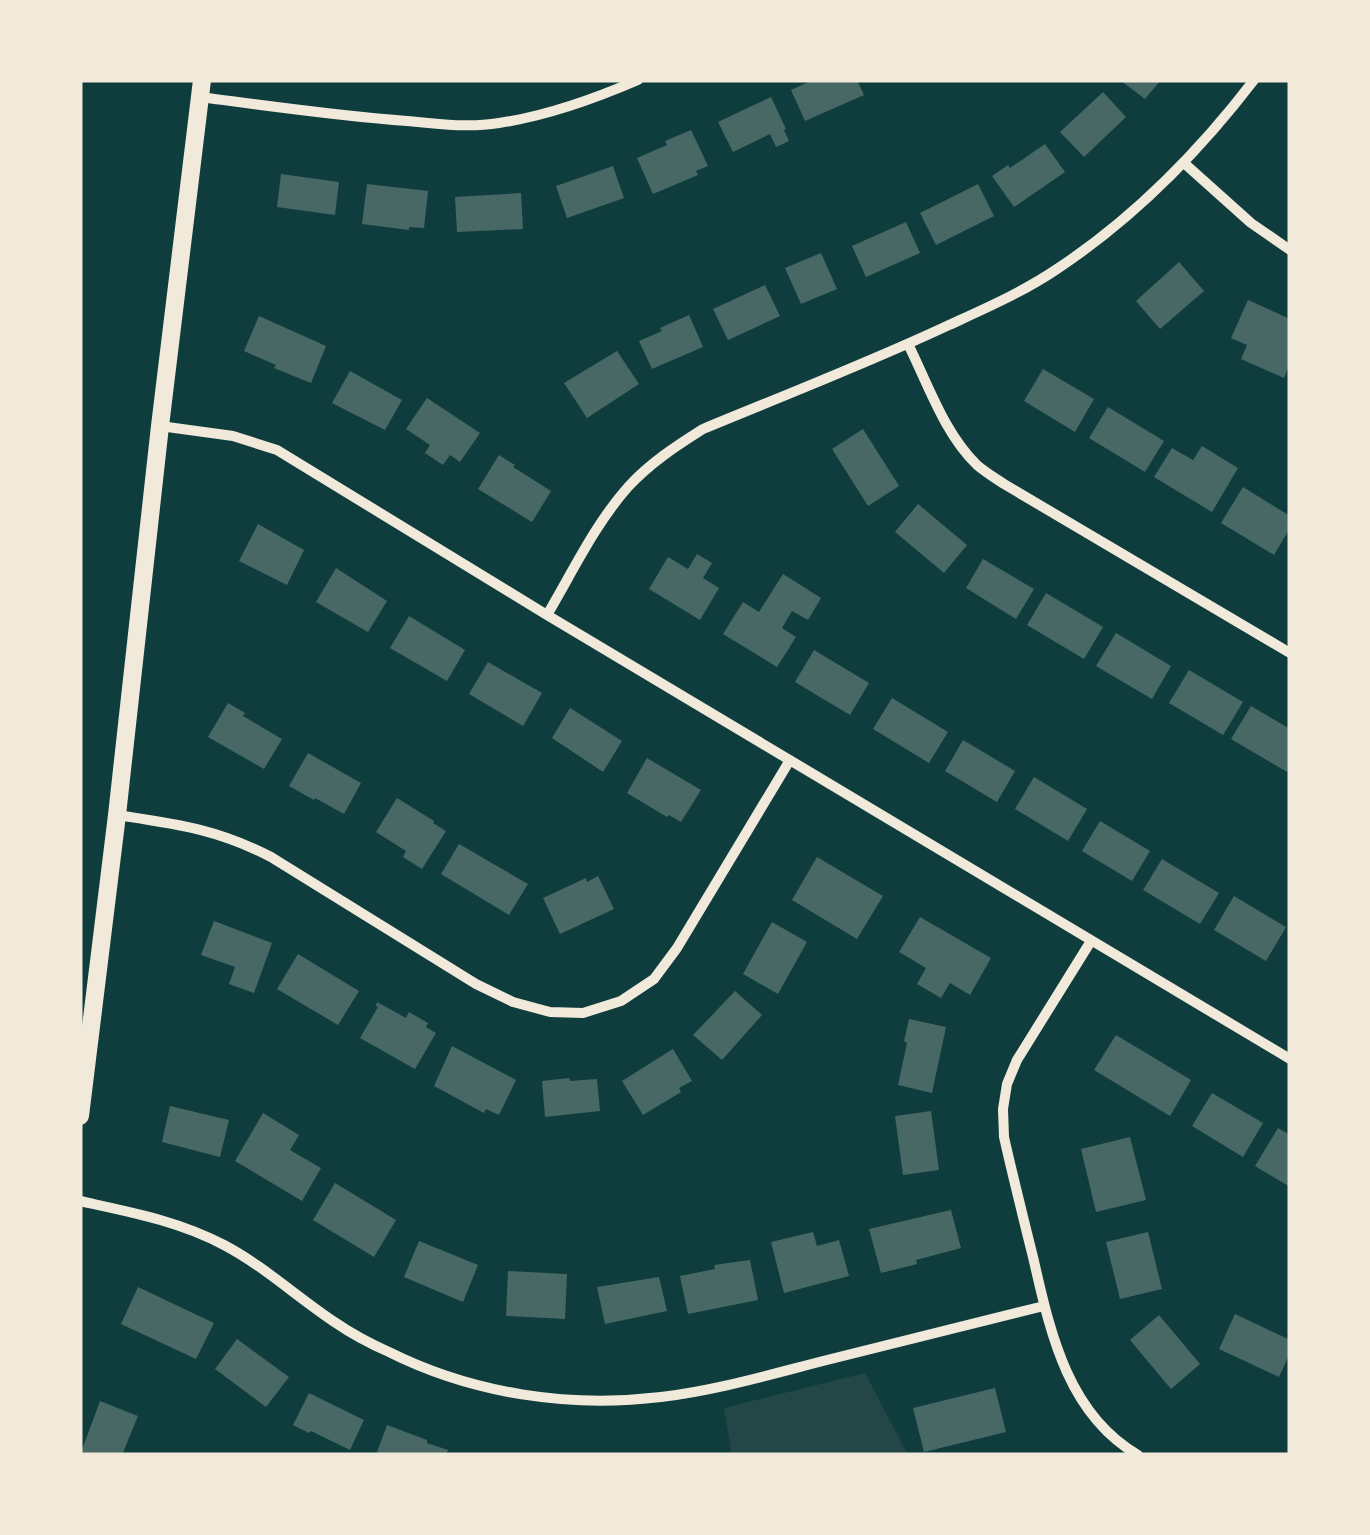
<svg xmlns="http://www.w3.org/2000/svg" width="1370" height="1535" viewBox="0 0 1370 1535" font-family="'Roboto Condensed',sans-serif">
<style>
.green{fill:#244646}
.building{fill:#486865}
.lines{fill:none;stroke-linecap:round;stroke-linejoin:round}
.minor{stroke:#f1e9da;stroke-width:10}
.secondary{stroke:#f1e9da;stroke-width:18}
</style>
<rect width="100%" height="100%" fill="#0f3d3e"/>
<path class="green" d="M 865,1373 L 908,1455 L 732,1455 L 724,1408 Z"/>
<path class="building" d="M 813,80 L 857,80 L 864,95 L 805,121 L 791,90 Z
M 1120,80 L 1161,80 L 1145,99 Z
M 1103,92 L 1126,117 L 1084,157 L 1060,132 Z
M 771,97 L 786,129 L 784,130 L 789,141 L 776,147 L 770,134 L 733,152 L 718,122 Z
M 691,130 L 708,166 L 696,171 L 698,175 L 653,194 L 637,158 L 667,145 L 665,141 Z
M 1045,144 L 1065,172 L 1014,207 L 992,176 L 1008,165 L 1010,168 Z
M 613,166 L 624,198 L 567,218 L 556,186 Z
M 281,174 L 339,182 L 335,215 L 277,207 Z
M 367,184 L 428,191 L 424,228 L 409,227 L 409,230 L 362,224 Z
M 978,184 L 994,216 L 936,245 L 920,213 Z
M 521,193 L 523,229 L 457,232 L 455,197 Z
M 906,222 L 920,253 L 866,277 L 852,246 Z
M 821,253 L 837,289 L 801,304 L 785,268 Z
M 1179,262 L 1204,291 L 1160,329 L 1136,301 Z
M 765,285 L 780,316 L 728,340 L 713,309 Z
M 1248,300 L 1290,319 L 1290,363 L 1284,378 L 1241,359 L 1247,345 L 1231,338 Z
M 689,315 L 703,347 L 652,369 L 639,341 L 662,331 L 660,328 Z
M 259,316 L 326,346 L 311,383 L 274,368 L 276,365 L 244,351 Z
M 617,351 L 639,384 L 587,418 L 564,383 Z
M 1043,369 L 1094,399 L 1075,432 L 1024,401 Z
M 350,371 L 402,400 L 385,430 L 332,403 Z
M 427,398 L 480,433 L 460,462 L 450,455 L 443,465 L 425,453 L 430,445 L 406,429 Z
M 1108,407 L 1164,441 L 1145,472 L 1089,438 Z
M 863,429 L 899,486 L 868,506 L 832,449 Z
M 1202,446 L 1238,468 L 1212,512 L 1154,477 L 1172,448 L 1193,460 Z
M 499,455 L 515,465 L 513,467 L 551,491 L 532,522 L 478,489 Z
M 1243,487 L 1290,516 L 1290,528 L 1274,555 L 1221,523 Z
M 918,504 L 967,545 L 944,573 L 895,532 Z
M 258,524 L 304,550 L 287,585 L 239,561 Z
M 697,554 L 712,563 L 703,578 L 719,588 L 700,620 L 649,589 L 668,557 L 688,569 Z
M 983,559 L 1034,589 L 1016,619 L 966,588 Z
M 336,568 L 387,601 L 368,632 L 316,602 Z
M 783,574 L 821,598 L 808,620 L 792,611 L 782,628 L 796,637 L 777,667 L 723,634 L 743,602 L 759,612 Z
M 1046,593 L 1103,627 L 1084,659 L 1027,625 Z
M 409,616 L 465,650 L 447,681 L 390,648 Z
M 1116,633 L 1171,666 L 1152,699 L 1096,666 Z
M 814,650 L 869,683 L 850,715 L 795,682 Z
M 488,662 L 542,693 L 523,726 L 469,694 Z
M 1189,670 L 1243,702 L 1223,735 L 1169,703 Z
M 892,698 L 948,732 L 929,763 L 873,729 Z
M 228,703 L 245,713 L 243,716 L 282,739 L 264,769 L 208,737 Z
M 1251,706 L 1290,729 L 1290,767 L 1287,772 L 1231,739 Z
M 570,708 L 622,741 L 603,772 L 552,738 Z
M 963,740 L 1015,771 L 997,802 L 945,771 Z
M 308,753 L 361,783 L 344,814 L 315,798 L 314,800 L 289,786 Z
M 647,758 L 701,790 L 681,822 L 669,815 L 667,817 L 627,793 Z
M 1034,777 L 1087,809 L 1068,841 L 1015,809 Z
M 397,798 L 434,821 L 433,823 L 446,831 L 422,869 L 403,857 L 406,851 L 376,832 Z
M 1100,821 L 1150,851 L 1132,881 L 1082,851 Z
M 459,844 L 528,884 L 509,915 L 441,874 Z
M 817,857 L 883,896 L 857,939 L 792,900 Z
M 1162,859 L 1219,893 L 1200,924 L 1143,890 Z
M 598,876 L 614,909 L 560,934 L 543,898 L 586,878 L 587,882 Z
M 1234,896 L 1286,927 L 1266,961 L 1214,930 Z
M 920,917 L 991,958 L 970,995 L 950,983 L 941,998 L 917,984 L 926,968 L 899,952 Z
M 214,921 L 272,943 L 254,993 L 229,984 L 235,967 L 201,955 Z
M 772,922 L 807,942 L 778,994 L 743,974 Z
M 298,954 L 359,991 L 338,1025 L 277,989 Z
M 735,991 L 762,1015 L 722,1060 L 693,1035 Z
M 377,1002 L 406,1018 L 409,1012 L 428,1023 L 426,1027 L 436,1033 L 415,1069 L 360,1038 L 378,1007 L 376,1006 Z
M 909,1019 L 946,1027 L 932,1093 L 898,1085 L 907,1043 L 904,1041 Z
M 1116,1035 L 1191,1080 L 1170,1116 L 1094,1070 Z
M 452,1046 L 516,1080 L 499,1115 L 486,1109 L 484,1113 L 434,1086 Z
M 673,1049 L 692,1081 L 679,1088 L 681,1092 L 643,1115 L 622,1081 Z
M 569,1078 L 570,1081 L 597,1079 L 600,1111 L 545,1117 L 542,1081 Z
M 1212,1093 L 1263,1123 L 1243,1157 L 1192,1126 Z
M 170,1106 L 229,1120 L 220,1157 L 162,1142 Z
M 931,1111 L 939,1170 L 903,1175 L 895,1116 Z
M 263,1113 L 299,1135 L 290,1150 L 321,1168 L 302,1201 L 235,1161 Z
M 1278,1128 L 1290,1135 L 1290,1187 L 1255,1166 Z
M 1130,1137 L 1146,1200 L 1096,1212 L 1081,1149 Z
M 335,1183 L 396,1220 L 374,1257 L 313,1220 Z
M 951,1210 L 961,1248 L 916,1260 L 917,1264 L 881,1273 L 869,1229 Z
M 813,1232 L 817,1246 L 839,1240 L 849,1276 L 784,1293 L 771,1242 Z
M 1148,1232 L 1162,1289 L 1120,1299 L 1106,1242 Z
M 419,1241 L 478,1265 L 463,1302 L 404,1277 Z
M 750,1260 L 758,1300 L 688,1314 L 680,1276 L 715,1269 L 714,1265 Z
M 508,1271 L 567,1274 L 565,1319 L 506,1316 Z
M 659,1277 L 667,1311 L 605,1324 L 597,1287 Z
M 138,1287 L 214,1323 L 196,1359 L 121,1324 Z
M 1235,1314 L 1290,1340 L 1290,1353 L 1279,1377 L 1219,1349 Z
M 1159,1315 L 1200,1364 L 1171,1389 L 1130,1340 Z
M 237,1339 L 289,1377 L 266,1407 L 215,1369 Z
M 995,1388 L 1006,1432 L 924,1452 L 913,1408 Z
M 309,1393 L 364,1420 L 350,1450 L 311,1431 L 309,1433 L 293,1425 Z
M 100,1401 L 138,1416 L 122,1455 L 80,1455 Z
M 387,1425 L 427,1440 L 427,1443 L 448,1450 L 446,1455 L 376,1455 Z"/>
<g class="lines">
<path class="minor" d="M 200,97 C 269,106 338,116 407,121 C 437,124 468,128 499,123 C 547,116 594,99 638,80
M 1184,163 L 1251,223 L 1290,250
M 908,344 C 928,384 944,433 977,465 C 985,472 995,478 1004,484 L 1290,653
M 160,426 L 233,436 L 277,450 L 547,615 L 1290,1059
M 547,615 C 572,573 595,524 628,487 C 650,463 676,446 703,429 C 785,395 868,363 949,325 C 986,308 1023,292 1057,269 C 1134,218 1198,153 1254,80
M 117,815 C 176,824 217,829 271,857 L 476,984 L 513,1002 L 550,1012 L 583,1013 L 621,1001 L 654,979 L 677,948 L 790,760
M 1091,941 L 1017,1060 L 1007,1084 L 1003,1109 L 1004,1137 C 1013,1177 1023,1217 1033,1257 C 1050,1331 1067,1414 1138,1455
M 80,1201 C 130,1212 179,1221 224,1245 C 264,1266 298,1298 336,1323 C 352,1334 371,1344 389,1352 C 473,1394 569,1408 661,1397 C 719,1390 775,1373 831,1359 C 902,1342 973,1324 1044,1306"/>
<path class="secondary" d="M 80,1116 L 117,815 L 160,426 L 202,80"/>
</g>
<rect width="1370" height="1535" fill="none" stroke="#f1e9da" stroke-width="165"/>
</svg>
